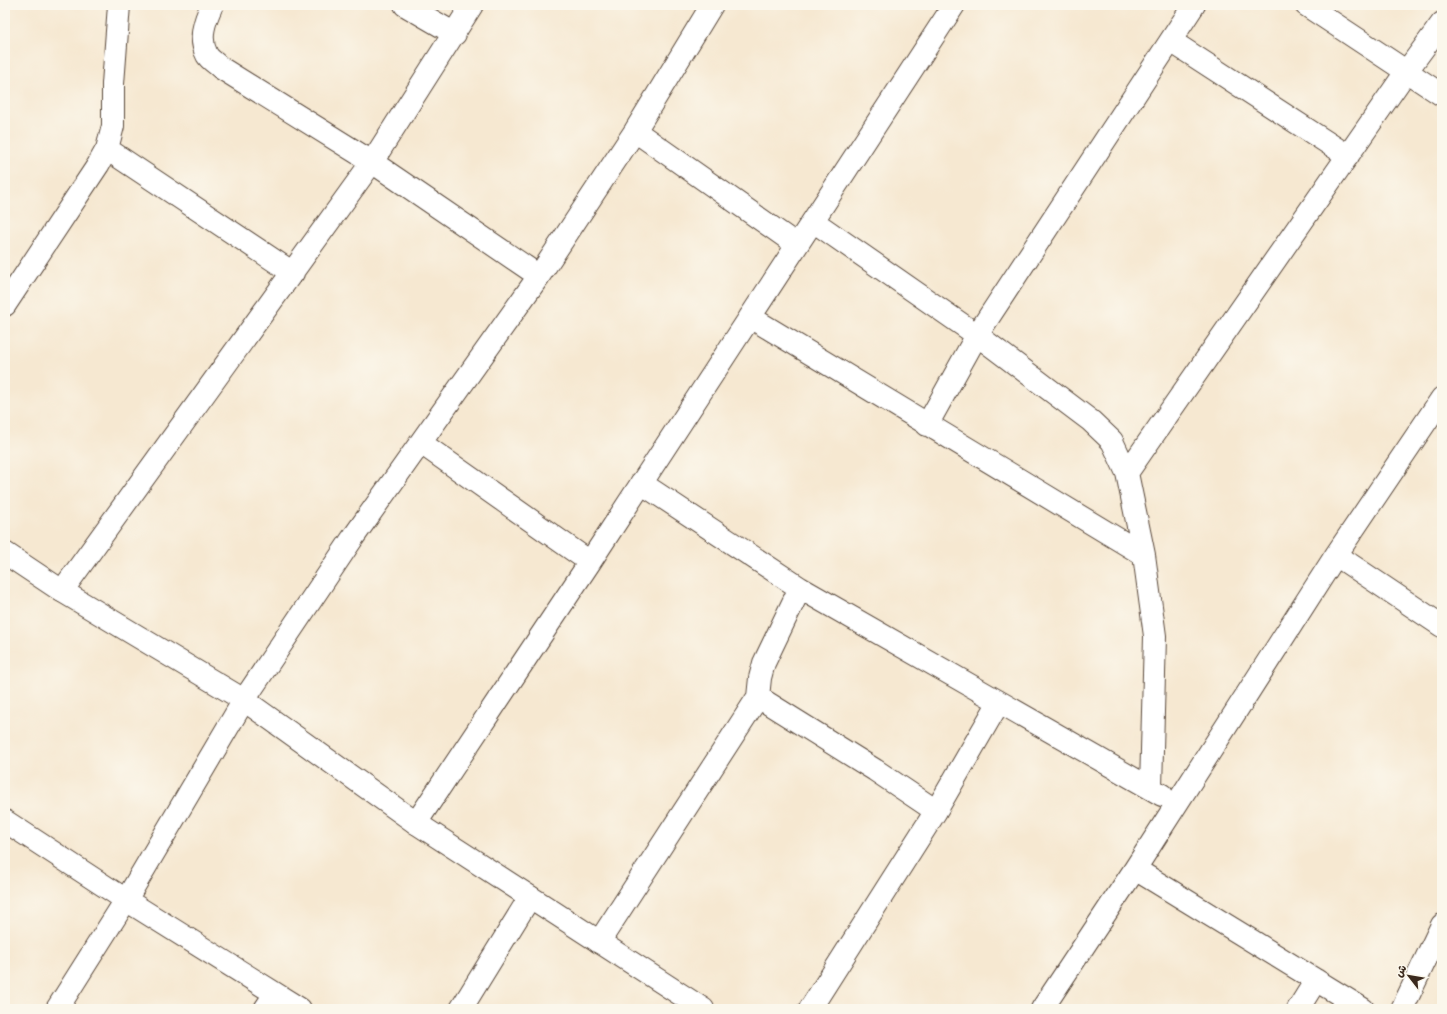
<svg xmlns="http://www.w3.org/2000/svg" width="1447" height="1014" viewBox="0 0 1447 1014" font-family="'Architects Daughter','Playpen Sans Arabic',sans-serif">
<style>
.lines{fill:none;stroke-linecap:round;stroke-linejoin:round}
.street-casing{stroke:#574639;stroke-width:24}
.secondary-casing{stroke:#574639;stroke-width:24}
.street{stroke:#fff;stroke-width:22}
.secondary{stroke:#fff;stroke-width:22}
</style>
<rect width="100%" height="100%" fill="#fbf7ec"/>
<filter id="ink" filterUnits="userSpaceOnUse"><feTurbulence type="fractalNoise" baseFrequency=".025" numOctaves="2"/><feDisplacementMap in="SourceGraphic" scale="8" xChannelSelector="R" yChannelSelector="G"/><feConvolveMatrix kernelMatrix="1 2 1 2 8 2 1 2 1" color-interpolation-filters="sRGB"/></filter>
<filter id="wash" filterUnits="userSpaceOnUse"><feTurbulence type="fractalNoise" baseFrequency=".012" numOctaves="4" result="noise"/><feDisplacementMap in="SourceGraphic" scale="16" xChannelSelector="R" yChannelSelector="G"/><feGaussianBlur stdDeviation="0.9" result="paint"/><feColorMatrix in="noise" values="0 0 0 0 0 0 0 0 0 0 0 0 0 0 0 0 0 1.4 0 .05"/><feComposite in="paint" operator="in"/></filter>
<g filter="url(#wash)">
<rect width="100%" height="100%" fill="#f6e8d1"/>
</g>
<g filter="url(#ink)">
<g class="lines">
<g class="street-casing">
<path id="street" d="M 212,5 C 205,20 198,38 207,55 C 210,60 217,64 221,68 L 372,162 L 539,276
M 405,5 L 455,34
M 1306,5 L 1442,95
M 1171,41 L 1348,156
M 635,131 L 797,245
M 107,149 L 293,273
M 813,221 L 977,335 L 1091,421 L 1112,441 L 1127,473 L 1144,555 L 1155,636 L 1151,788
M 5,305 L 98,165 L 107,149 L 113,126 L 113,84 L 119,5
M 750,317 L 1144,555
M 927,425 L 977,335 L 1194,5
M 421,443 L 590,562
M 1127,473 L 1406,72 L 1442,23
M 641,483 L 800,588 L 1162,795
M 1336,555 L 1442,626
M 62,591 L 372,162 L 472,5
M 758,697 L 875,770 L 936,811
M 5,821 L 126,900 L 300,1009
M 416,823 L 590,562 L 954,5
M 1135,869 L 1363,1009
M 599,942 L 758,697 L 760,678 L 764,663 L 800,588
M 57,1009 L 126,900 L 244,700 L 352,539 L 539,276 L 635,131 L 712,5
M 265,1009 L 275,994
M 461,1009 L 530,897
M 810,1009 L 936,811 L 999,702
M 1042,1009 L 1135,869 L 1336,555 L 1442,398
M 1298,1009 L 1316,980
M 1402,1009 L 1442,925"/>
</g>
<g class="secondary-casing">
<path id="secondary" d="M 5,553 L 62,591 L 244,700 L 416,823 L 703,1009"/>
</g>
<use href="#street" class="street"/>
<use href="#secondary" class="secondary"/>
</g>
</g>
<rect width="1447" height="1014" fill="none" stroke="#fbf7ec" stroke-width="20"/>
<g transform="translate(1409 976) rotate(301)" stroke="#fbf7ec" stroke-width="3" paint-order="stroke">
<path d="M0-3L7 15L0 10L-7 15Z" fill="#3b2a1e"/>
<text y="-6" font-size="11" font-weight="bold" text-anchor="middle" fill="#3b2a1e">ش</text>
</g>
</svg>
